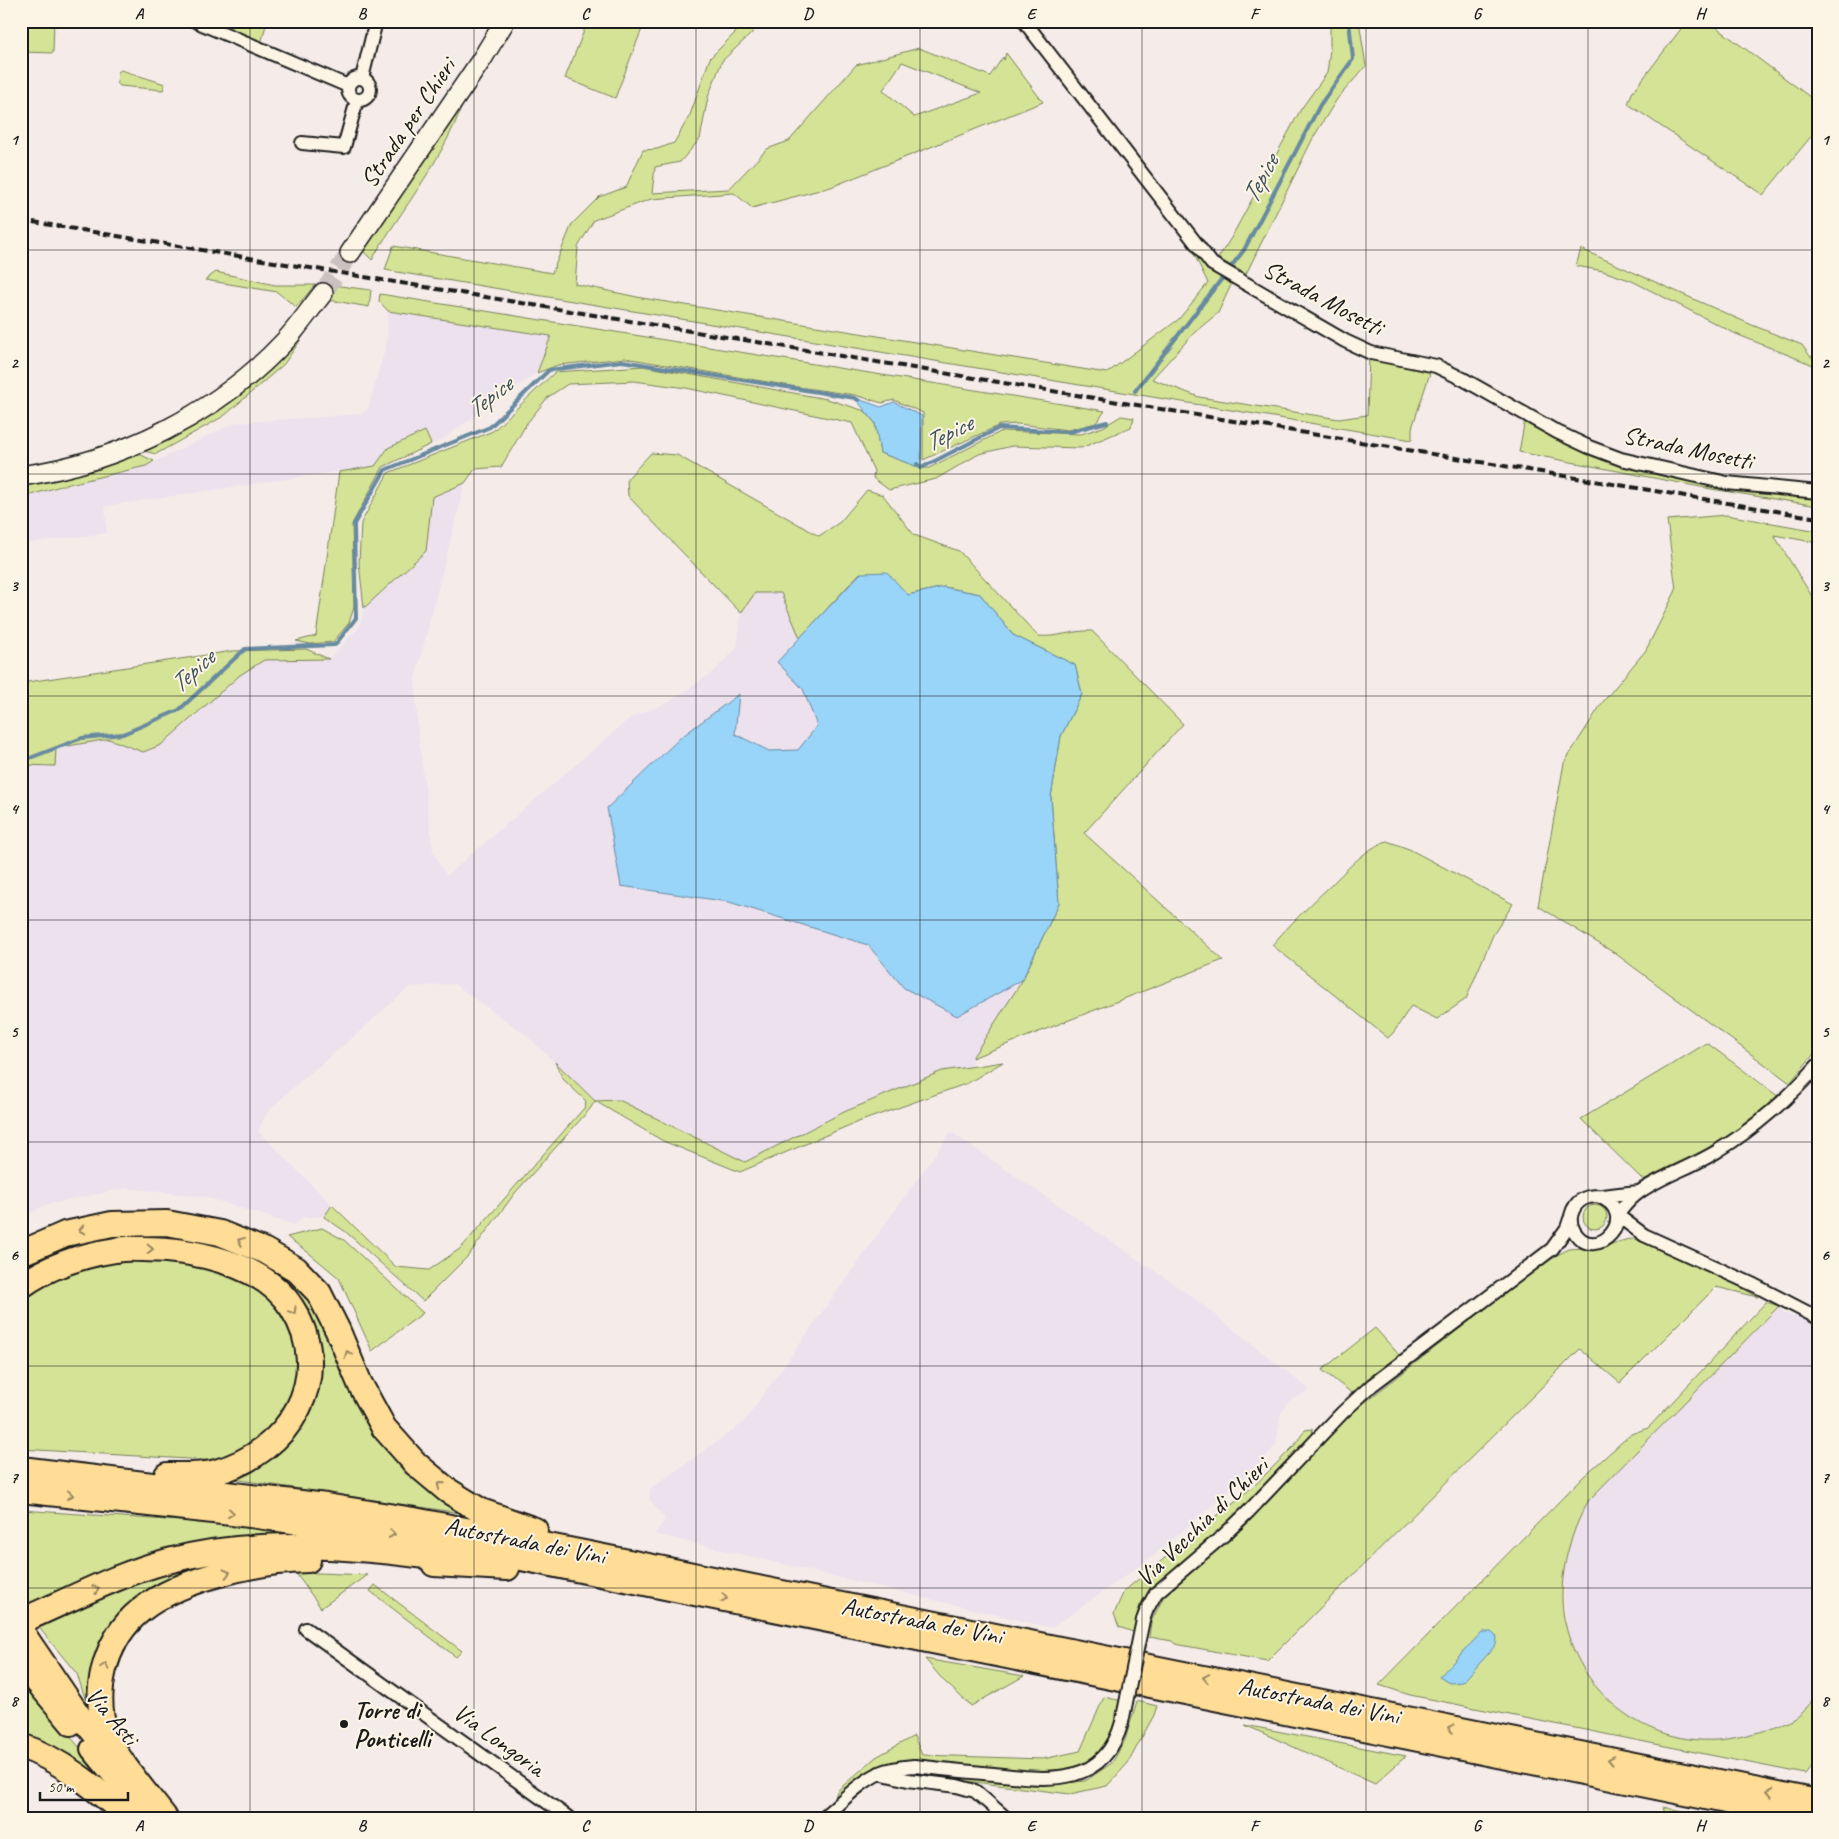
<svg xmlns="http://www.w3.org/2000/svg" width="1839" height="1839" viewBox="0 0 1839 1839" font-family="Caveat,sans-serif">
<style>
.built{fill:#ece1ed}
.green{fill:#d5e396;stroke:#788059;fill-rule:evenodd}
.water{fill:#99d4f9;stroke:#678aa1}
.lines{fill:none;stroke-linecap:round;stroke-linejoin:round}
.stream{stroke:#678aa1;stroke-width:4}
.secondary-tunnel{stroke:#cac2c0;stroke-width:19;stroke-dasharray:19 9;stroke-linecap:butt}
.minor-casing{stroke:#1c1c1c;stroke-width:16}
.secondary-casing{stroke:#1c1c1c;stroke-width:22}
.primary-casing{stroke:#1c1c1c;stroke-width:24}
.motorway-casing{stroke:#1c1c1c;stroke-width:28}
.minor{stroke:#fcf5e5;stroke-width:12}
.secondary{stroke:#fcf5e5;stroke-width:19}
.primary{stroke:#ffdd96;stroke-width:20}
.motorway{stroke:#ffdd96;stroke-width:24}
.rail{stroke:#1c1c1c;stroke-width:4;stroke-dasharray:8 4;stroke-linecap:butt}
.minor-bridge-casing{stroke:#1c1c1c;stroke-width:16;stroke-linecap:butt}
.minor-bridge{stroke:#fcf5e5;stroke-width:12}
.oneway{stroke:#99865f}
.grid{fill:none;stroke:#1c1c1c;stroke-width:1;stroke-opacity:0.55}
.poi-dot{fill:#1c1c1c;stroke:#fcf5e5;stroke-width:2}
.labels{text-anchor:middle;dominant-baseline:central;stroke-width:4;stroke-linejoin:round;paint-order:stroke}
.street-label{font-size:25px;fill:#1c1c1c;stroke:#fcf5e5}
.poi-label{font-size:25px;font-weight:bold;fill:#1c1c1c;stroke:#fcf5e5;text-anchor:start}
.water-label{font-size:26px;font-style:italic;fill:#42535e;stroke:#fcf5e5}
.neatline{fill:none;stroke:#1c1c1c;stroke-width:2}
.grid-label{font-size:16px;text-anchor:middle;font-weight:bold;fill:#1c1c1c}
</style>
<rect width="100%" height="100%" fill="#f5ece9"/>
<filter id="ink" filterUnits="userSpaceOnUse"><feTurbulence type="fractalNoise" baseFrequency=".02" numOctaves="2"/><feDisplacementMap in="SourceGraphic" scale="10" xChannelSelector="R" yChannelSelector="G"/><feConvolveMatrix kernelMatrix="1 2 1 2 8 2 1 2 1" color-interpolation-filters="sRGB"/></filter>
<g filter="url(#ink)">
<path class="built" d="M 388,311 L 552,336 L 537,373 L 494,402 L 440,441 L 431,444 L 425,431 L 388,448 L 375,466 L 105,506 L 107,533 L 21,544 L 21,498 L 23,497 L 146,466 L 234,423 L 362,414 L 368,409 L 387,341 Z
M 651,453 L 677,455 L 819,536 L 840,522 L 867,490 L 883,495 L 914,535 L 959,551 L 1038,636 L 1052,638 L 1077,630 L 1092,631 L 1183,724 L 1084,833 L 1223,960 L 972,1058 L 968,1083 L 850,1125 L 740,1172 L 663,1141 L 595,1101 L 525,1034 L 454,984 L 409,987 L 359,1032 L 289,1091 L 266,1114 L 258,1131 L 332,1205 L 324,1217 L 303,1217 L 294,1225 L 206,1197 L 125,1188 L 45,1205 L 21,1218 L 21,765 L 54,766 L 56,748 L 109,739 L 143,752 L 240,675 L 264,660 L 329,659 L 359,627 L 364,608 L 426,551 L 432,497 L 465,483 L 415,679 L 418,733 L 433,851 L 446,876 L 630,718 L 669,702 L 713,672 L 737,648 L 741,613 L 628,496 L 627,479 Z
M 951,1132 L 1190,1295 L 1310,1390 L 1289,1401 L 1281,1413 L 1276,1444 L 1262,1463 L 1153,1556 L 1052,1628 L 655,1534 L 665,1519 L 649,1499 L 650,1489 L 743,1423 Z
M 1779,1306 L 1783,1312 L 1793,1317 L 1798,1315 L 1818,1327 L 1818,1695 L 1799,1715 L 1773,1728 L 1730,1740 L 1710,1741 L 1682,1739 L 1662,1733 L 1637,1723 L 1616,1707 L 1600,1691 L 1585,1672 L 1575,1653 L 1566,1627 L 1563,1574 L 1567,1552 L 1580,1515 L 1589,1500 Z"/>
<path class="green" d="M 21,21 L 54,21 L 53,53 L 21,52 Z
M 208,21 L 267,21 L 261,44 Z
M 588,21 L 645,21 L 615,98 L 565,78 Z
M 744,21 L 759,21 L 752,33 L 722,61 L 708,97 L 700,139 L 680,162 L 655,167 L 652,193 L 729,189 L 767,149 L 789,141 L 856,65 L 919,48 L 990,76 L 1003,57 L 1004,60 L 1006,53 L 1043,102 L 831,187 L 752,208 L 734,193 L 651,199 L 594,220 L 578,247 L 575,284 L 642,298 L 1107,373 L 1179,319 L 1208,283 L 1193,252 L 1232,283 L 1218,313 L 1195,332 L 1152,379 L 1199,397 L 1339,419 L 1367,415 L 1369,356 L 1431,370 L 1412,428 L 1412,440 L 385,270 L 393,246 L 552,273 L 572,224 L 599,197 L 626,187 L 643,150 L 657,149 L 674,143 L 690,115 L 710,58 L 736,32 ZM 902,62 L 981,93 L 914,117 L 883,90 Z
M 1330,21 L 1359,21 L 1366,66 L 1337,99 L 1313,138 L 1246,274 L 1218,258 L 1231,238 L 1301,109 L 1327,73 L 1330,49 Z
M 1687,21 L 1708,21 L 1818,103 L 1818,134 L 1813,134 L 1763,195 L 1628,104 L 1632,93 Z
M 121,70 L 165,84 L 163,90 L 120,86 L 117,83 L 118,72 Z
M 462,106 C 443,157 409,201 380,246 L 372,260 L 362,250 L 454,114 Z
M 1581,249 L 1752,325 L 1802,345 L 1810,356 L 1818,360 L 1818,367 L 1736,334 L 1632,281 L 1603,271 L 1576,266 Z
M 216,272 L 275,285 L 315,285 L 296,307 L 277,292 L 205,280 Z
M 332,285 L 371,290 L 369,307 L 329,300 L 329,292 Z
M 380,294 L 1105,411 L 1096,423 L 1068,430 L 1018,424 L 1000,425 L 923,460 L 923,413 L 894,400 L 882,403 L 855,395 L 791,386 L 625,358 L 558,365 L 537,373 L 551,336 L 388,311 L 379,301 Z
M 306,332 L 284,364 L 224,416 L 156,454 L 144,451 C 207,425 260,381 306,332 Z
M 643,366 L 827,399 L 865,411 L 875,423 L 880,453 L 921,468 L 929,468 L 1002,431 L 1081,434 L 1103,427 L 1121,416 L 1134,418 L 1131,427 L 1081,448 L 1012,446 L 979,454 L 936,479 L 889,490 L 873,478 L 874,471 L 852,423 L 686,388 L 634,381 L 568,384 L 548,397 L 527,423 L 501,467 L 475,469 L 465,483 L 432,497 L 426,551 L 364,608 L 359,563 L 361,523 L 388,473 L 493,431 L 555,372 Z
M 1525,419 L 1608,458 L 1818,495 L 1818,506 L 1711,489 L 1519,452 Z
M 425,431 L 431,444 L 383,467 L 352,524 L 354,607 L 349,623 L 333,642 L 310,644 L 296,641 L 316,636 L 339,472 L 375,466 L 388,448 Z
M 137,453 L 154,461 L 146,466 L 61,486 L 21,498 L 21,484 L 100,469 Z
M 651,453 L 677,455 L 819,536 L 840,522 L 867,490 L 883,495 L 914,535 L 959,551 L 1038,636 C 1057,638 1072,630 1092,631 L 1183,724 L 1084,833 L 1223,960 L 972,1058 L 1022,981 L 1059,903 L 1051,797 L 1061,736 L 1082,694 L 1075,665 L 1013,635 L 980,594 L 944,587 L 908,595 L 860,573 L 800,638 L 781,593 L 755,593 L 741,613 L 628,496 L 627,479 Z
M 1726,515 L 1818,531 L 1818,543 L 1774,535 L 1818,606 L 1818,1049 L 1790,1083 L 1616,954 L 1538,906 L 1564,763 L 1602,703 L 1646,650 L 1676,590 L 1667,520 Z
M 306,649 L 329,659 L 264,660 L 240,675 L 161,745 L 143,752 L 109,739 L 56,748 L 55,766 L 21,765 L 21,683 L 233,651 Z
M 1387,841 L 1409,849 L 1513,904 L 1493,935 L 1466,999 L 1437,1019 L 1411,1006 L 1394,1032 L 1388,1038 L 1272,945 C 1289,925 1308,907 1327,889 C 1345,872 1364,849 1387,841 Z
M 1707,1043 L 1779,1097 C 1767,1107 1756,1118 1743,1127 C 1712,1149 1678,1166 1643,1180 L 1581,1119 Z
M 555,1062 L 595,1101 L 619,1100 L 745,1162 L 844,1112 L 942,1071 L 1003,1062 L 968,1083 L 850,1125 L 740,1172 L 663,1141 L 595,1101 L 590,1109 L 515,1193 L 468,1256 L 423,1301 L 346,1232 L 324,1217 L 332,1205 L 396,1267 L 429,1270 L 461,1248 L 585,1107 L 586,1101 L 563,1079 Z
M1583 1217a12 12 0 1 1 24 0a12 12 0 1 1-24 0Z
M 322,1228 L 344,1240 L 423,1313 L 372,1351 L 339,1278 L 309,1253 L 287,1237 Z
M 144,1229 L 259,1253 L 315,1300 L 365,1420 L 405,1473 L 467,1514 L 233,1479 L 281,1452 L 304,1421 L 314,1394 L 271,1271 L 234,1251 L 184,1241 L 21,1275 L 21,1264 L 80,1236 Z
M 1629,1239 L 1645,1240 L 1704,1267 L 1758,1297 L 1716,1287 L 1620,1383 L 1580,1349 L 1267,1661 L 1175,1644 L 1172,1641 L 1149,1637 L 1151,1622 L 1164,1596 L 1242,1529 L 1346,1417 L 1549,1259 L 1569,1249 L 1600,1247 Z
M 123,1256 L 176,1257 L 256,1282 L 286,1310 L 303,1369 L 278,1424 L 246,1452 L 221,1461 L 21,1449 L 21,1294 L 73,1266 Z
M 1766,1302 L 1779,1306 L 1589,1500 C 1568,1535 1555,1587 1566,1627 C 1587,1708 1666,1757 1747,1735 C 1764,1731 1786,1726 1800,1714 C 1806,1709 1812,1701 1818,1695 L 1818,1757 L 1805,1774 L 1410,1695 L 1379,1685 L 1583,1477 L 1631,1434 L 1648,1428 Z
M 1375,1328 L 1401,1357 L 1353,1394 L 1322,1370 Z
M 1312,1429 L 1313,1435 L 1225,1530 L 1160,1583 L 1136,1633 L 1119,1627 L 1114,1614 L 1124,1591 L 1255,1485 L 1294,1446 L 1305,1430 Z
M 21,1510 L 225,1524 L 369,1542 L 242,1542 L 21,1610 Z
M 256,1559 L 110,1637 L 100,1725 L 87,1704 L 77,1674 L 36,1624 L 174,1566 Z
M 295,1572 L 367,1575 L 321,1608 Z
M 375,1585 L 462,1651 L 456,1657 L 370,1591 Z
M 925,1659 L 1024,1676 L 971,1706 L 944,1681 Z
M 21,1678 L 107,1780 L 58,1750 L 21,1732 Z
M 1104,1697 L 1122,1701 L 1114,1734 L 1104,1752 L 1081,1769 L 1055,1773 L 1029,1772 L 920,1761 L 888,1763 L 869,1774 L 835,1798 L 837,1791 L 876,1757 L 914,1736 L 922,1755 L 1043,1759 L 1080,1751 Z
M 1137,1701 L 1157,1706 L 1154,1715 L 1128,1763 L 1107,1786 L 1070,1794 L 974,1782 L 911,1775 L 916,1772 L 1051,1784 L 1085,1781 L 1112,1763 L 1125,1740 Z
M 1245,1725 L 1406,1756 L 1375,1784 Z
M 1663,1807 L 1720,1818 L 1667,1818 Z"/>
<path class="water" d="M 855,398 L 881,407 L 894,402 L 922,416 L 921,468 L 880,453 L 875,423 Z
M 887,572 L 908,595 L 944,587 L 980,594 L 1013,635 L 1075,665 L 1082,694 L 1061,736 L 1051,797 L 1059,903 L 1022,980 L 957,1016 L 904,988 L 868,945 L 729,902 L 621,886 L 607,808 L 680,738 L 739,694 L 735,734 L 769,751 L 798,750 L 817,726 L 803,689 L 777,662 L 861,573 Z
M 1482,1632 L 1491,1632 L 1497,1637 L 1496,1645 L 1463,1682 L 1449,1683 L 1439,1677 Z"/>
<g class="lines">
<path class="stream" d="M 1135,391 L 1244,250 L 1320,105 L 1353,59 L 1349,21
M 917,464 L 921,468 L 999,428 L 1069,432 L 1107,422
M 21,756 L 30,758 L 82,738 L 123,734 L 179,710 L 245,649 L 335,645 L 356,618 L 354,524 L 385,470 L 490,427 L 549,370 L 622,361 L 855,398 L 858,400"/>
<path class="secondary-tunnel" d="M 323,293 L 350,253"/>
<g class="minor-casing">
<path id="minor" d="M 195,21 L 348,86
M 1024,21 L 1212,264 L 1345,341 L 1371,353 L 1436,366 L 1463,379 L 1557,432 L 1589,447 L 1621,459 L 1727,483 L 1818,492
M348 89a11 11 0 1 1 22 0a11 11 0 1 1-22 0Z
M 362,78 L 376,21
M 302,143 L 344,147 L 357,100
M 1818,1065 C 1791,1096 1754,1129 1719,1150 C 1695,1166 1661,1176 1638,1193 C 1629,1199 1624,1207 1617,1215 L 1644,1235 L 1754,1285 L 1818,1318
M 1598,1196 C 1644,1214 1595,1267 1574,1231 C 1566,1218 1574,1200 1589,1197 C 1593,1196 1599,1196 1604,1196 C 1616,1194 1627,1193 1639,1192
M 1143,1620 L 1147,1609 L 1156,1593 L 1224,1535 L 1248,1512 L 1342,1413 L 1372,1385 L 1552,1249 L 1567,1228 L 1570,1219
M 306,1629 L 569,1818
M 879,1773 L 908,1780 L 957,1786 L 975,1791 L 1006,1818
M 822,1818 C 841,1803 858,1783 880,1773 C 891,1768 903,1767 914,1766 C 941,1769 967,1772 994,1774 C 1048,1780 1104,1788 1122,1722"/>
</g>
<g class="secondary-casing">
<path id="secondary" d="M 350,253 L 482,59 L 505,21
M 21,476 C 120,462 217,414 285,341 C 299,326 310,309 323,293"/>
</g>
<g class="primary-casing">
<path id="primary" d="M 21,1665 L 71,1725
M 68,1704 L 112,1757
M 91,1749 L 148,1818"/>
</g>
<g class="motorway-casing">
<path id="motorway" d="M 21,1253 L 65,1234 L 112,1224 L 167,1223 L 220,1233 L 265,1251 L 296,1269 L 319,1293 L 338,1331 L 360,1384 L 384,1428 L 416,1464 L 447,1490 L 481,1511 L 535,1530
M 21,1286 C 49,1266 82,1255 116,1250 C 124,1248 134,1249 142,1249 C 192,1249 264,1263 292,1308 C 336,1378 289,1452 216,1472 C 201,1476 182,1475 167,1475
M 21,1469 L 326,1506 L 414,1520 L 579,1552 L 1818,1802
M 21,1490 L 250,1515 L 442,1542 L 1810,1818
M 434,1564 L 507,1568
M 21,1621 C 70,1600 118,1574 168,1561 C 256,1537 362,1546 451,1560
M 21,1631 L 78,1715
M 21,1746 C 63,1760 97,1790 130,1818
M 165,1818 C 147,1794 116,1760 106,1733 C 99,1713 99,1690 104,1669 C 109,1650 119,1631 133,1617 C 171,1580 257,1561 308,1560"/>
</g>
<use href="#minor" class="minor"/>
<use href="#secondary" class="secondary"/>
<use href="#primary" class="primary"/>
<use href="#motorway" class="motorway"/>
<path class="rail" d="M 21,220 L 1818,518"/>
<g class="minor-bridge-casing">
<path id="minor-bridge" d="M 1122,1722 L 1143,1620"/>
</g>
<use href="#minor-bridge" class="minor-bridge"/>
</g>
<defs><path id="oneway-chevron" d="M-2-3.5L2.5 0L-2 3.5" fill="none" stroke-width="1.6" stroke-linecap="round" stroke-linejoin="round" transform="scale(1.25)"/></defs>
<g class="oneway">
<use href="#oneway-chevron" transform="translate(82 1230) rotate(168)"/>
<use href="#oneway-chevron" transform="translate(241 1241) rotate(-158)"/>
<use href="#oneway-chevron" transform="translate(150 1249) rotate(1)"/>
<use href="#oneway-chevron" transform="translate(293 1311) rotate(59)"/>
<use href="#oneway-chevron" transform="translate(348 1354) rotate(-112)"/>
<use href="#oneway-chevron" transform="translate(440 1485) rotate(-140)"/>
<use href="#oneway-chevron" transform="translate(70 1495) rotate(6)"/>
<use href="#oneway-chevron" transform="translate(231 1513) rotate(6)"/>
<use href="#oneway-chevron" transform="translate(392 1534) rotate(9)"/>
<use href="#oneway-chevron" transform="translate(227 1573) rotate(-14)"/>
<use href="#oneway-chevron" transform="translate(96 1589) rotate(-24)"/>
<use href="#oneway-chevron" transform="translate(724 1598) rotate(11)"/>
<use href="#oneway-chevron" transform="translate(105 1666) rotate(-74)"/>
<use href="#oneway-chevron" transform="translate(1206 1678) rotate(-169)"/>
<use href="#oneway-chevron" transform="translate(1451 1728) rotate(-169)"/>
<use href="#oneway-chevron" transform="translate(1611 1760) rotate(-169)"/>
<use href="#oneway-chevron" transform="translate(1770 1792) rotate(-169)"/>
</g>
</g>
<path class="grid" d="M 250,21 L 250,1818M 474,21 L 474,1818M 696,21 L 696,1818M 920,21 L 920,1818M 1142,21 L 1142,1818M 1366,21 L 1366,1818M 1588,21 L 1588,1818M 21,250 L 1818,250M 21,474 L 1818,474M 21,696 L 1818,696M 21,920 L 1818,920M 21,1142 L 1818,1142M 21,1366 L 1818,1366M 21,1588 L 1818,1588"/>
<circle class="poi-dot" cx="344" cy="1724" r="5"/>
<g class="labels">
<g class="street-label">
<text transform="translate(408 123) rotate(-56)">Strada per Chieri</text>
<text transform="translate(1323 298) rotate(28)">Strada Mosetti</text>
<text transform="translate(1688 448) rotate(12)">Strada Mosetti</text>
<text transform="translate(1202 1522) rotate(-44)">Via Vecchia di Chieri</text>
<text transform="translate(525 1541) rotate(11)">Autostrada dei Vini</text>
<text transform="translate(922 1621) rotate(11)">Autostrada dei Vini</text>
<text transform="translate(1319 1701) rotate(11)">Autostrada dei Vini</text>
<text transform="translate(112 1716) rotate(50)">Via Asti</text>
<text transform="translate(499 1740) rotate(36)">Via Longoria</text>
</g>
<g class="poi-label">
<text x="354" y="1710">Torre di<tspan x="354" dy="29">Ponticelli</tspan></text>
</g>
<g class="water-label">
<text transform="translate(1260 179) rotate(-62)">Tepice</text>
<text transform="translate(489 397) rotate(-38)">Tepice</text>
<text transform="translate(948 433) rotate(-27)">Tepice</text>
<text transform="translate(192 671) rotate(-42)">Tepice</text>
</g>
</g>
<rect width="1839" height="1839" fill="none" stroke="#fcf5e5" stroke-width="55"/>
<path d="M40 1792v8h88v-8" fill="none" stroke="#1c1c1c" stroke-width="2.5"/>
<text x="48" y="1792" font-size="15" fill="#1c1c1c" stroke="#fcf5e5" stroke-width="4" paint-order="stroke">50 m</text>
<rect x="28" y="28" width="1784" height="1784" class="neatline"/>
<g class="grid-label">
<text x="139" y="19">A</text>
<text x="362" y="19">B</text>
<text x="585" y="19">C</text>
<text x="808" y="19">D</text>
<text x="1031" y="19">E</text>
<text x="1254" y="19">F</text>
<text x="1477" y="19">G</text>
<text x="1700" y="19">H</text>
<text x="14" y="145">1</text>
<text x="1825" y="145">1</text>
<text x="14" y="368">2</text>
<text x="1825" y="368">2</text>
<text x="14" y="591">3</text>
<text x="1825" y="591">3</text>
<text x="14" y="814">4</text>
<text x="1825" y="814">4</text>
<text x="14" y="1037">5</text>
<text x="1825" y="1037">5</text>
<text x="14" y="1260">6</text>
<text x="1825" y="1260">6</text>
<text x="14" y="1483">7</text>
<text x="1825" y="1483">7</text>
<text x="14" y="1706">8</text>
<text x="1825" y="1706">8</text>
<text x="139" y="1831">A</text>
<text x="362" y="1831">B</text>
<text x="585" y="1831">C</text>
<text x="808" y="1831">D</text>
<text x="1031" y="1831">E</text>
<text x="1254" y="1831">F</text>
<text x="1477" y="1831">G</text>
<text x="1700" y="1831">H</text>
</g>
</svg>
